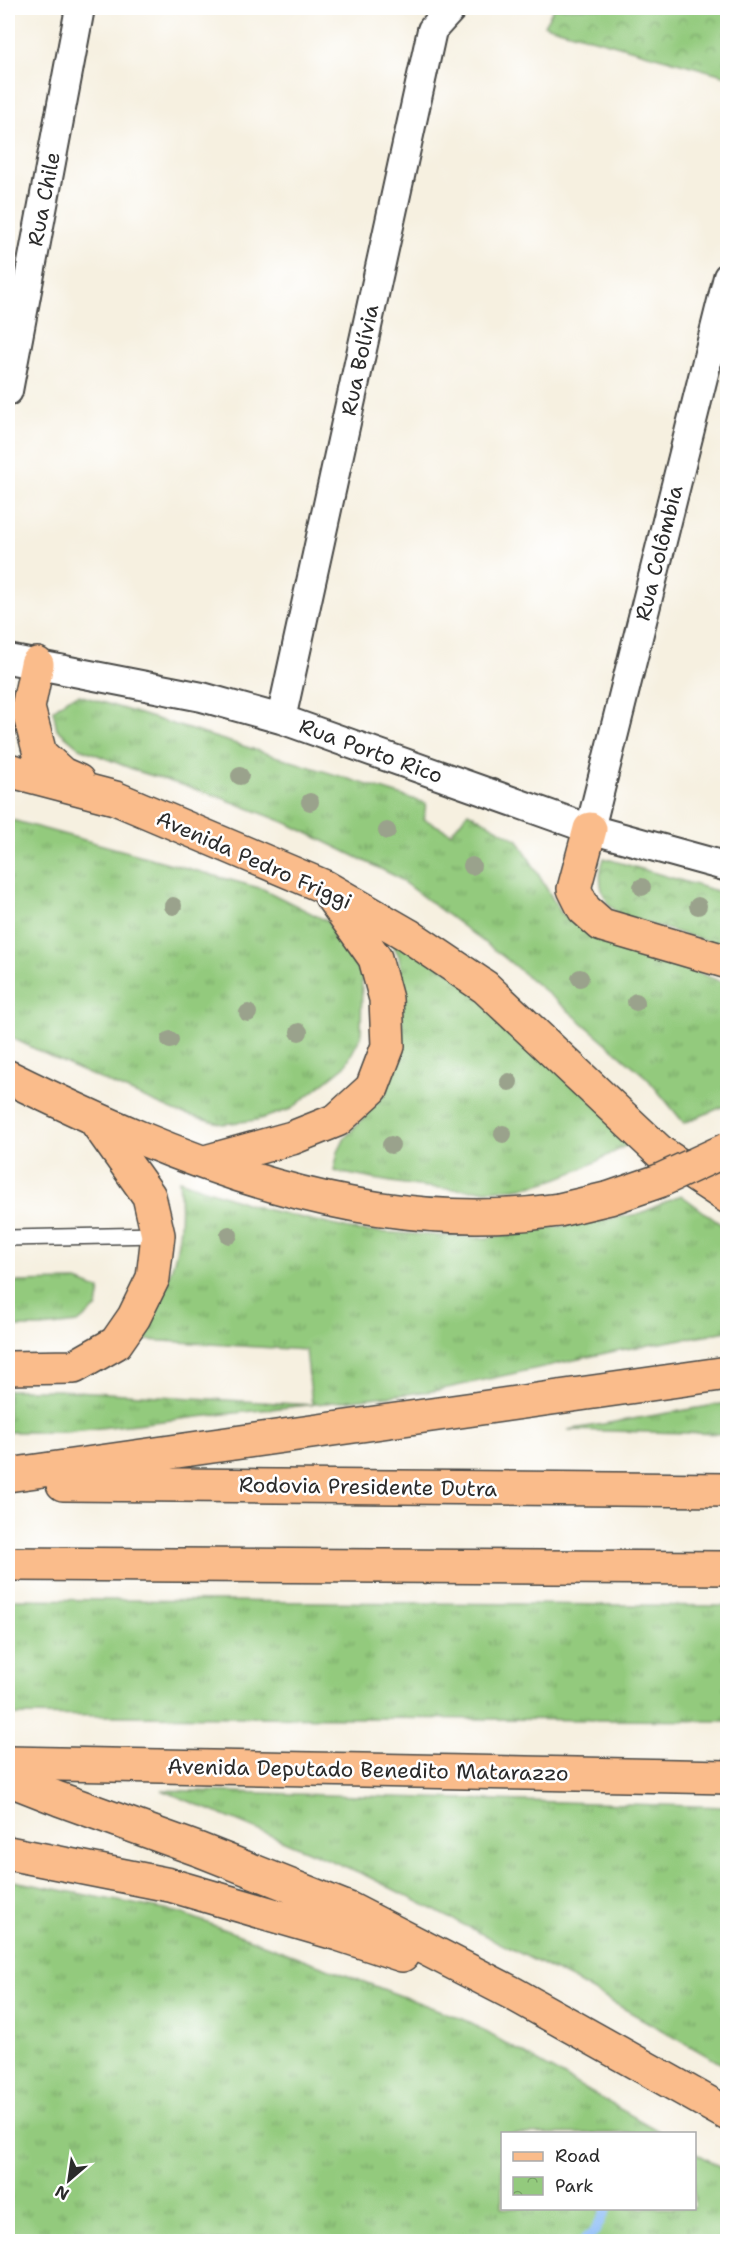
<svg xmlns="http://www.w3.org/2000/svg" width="735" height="2249" viewBox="0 0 735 2249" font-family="'Shantell Sans',sans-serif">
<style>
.grass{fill:url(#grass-tufts);stroke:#5f7a54;stroke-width:1.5}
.park{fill:url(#park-crowns);stroke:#5f7a54;stroke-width:1.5}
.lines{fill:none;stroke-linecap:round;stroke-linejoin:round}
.stream{stroke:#8abbf6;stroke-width:10}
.service-casing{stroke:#494946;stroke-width:18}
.minor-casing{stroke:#494946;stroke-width:32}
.primary-casing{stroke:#494946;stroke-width:36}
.motorway-casing{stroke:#494946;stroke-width:36}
.service{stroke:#fff;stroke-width:15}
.minor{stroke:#fff;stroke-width:28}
.primary{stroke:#fabc8b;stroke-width:33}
.motorway{stroke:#fabc8b;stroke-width:33}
.primary-bridge-casing{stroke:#494946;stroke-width:36;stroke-linecap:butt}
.primary-bridge{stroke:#fabc8b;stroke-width:33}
.tree{fill:#9aa28c}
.labels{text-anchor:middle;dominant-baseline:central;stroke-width:5;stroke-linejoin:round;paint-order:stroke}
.street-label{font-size:21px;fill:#2b2b2b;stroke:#fff}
</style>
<defs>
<pattern id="grass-tufts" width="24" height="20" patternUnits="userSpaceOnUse" patternTransform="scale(1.5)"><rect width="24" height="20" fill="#93ca7d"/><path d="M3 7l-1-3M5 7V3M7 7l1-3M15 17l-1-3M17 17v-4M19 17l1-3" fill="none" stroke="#78a467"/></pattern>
<pattern id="park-crowns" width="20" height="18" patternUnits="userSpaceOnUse" patternTransform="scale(1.5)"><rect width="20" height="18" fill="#93ca7d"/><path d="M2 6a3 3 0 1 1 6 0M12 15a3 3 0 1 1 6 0" fill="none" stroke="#78a467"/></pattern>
</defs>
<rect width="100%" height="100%" fill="#fff"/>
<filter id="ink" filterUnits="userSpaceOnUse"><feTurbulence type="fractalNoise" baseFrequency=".0167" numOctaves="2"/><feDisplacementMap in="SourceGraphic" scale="12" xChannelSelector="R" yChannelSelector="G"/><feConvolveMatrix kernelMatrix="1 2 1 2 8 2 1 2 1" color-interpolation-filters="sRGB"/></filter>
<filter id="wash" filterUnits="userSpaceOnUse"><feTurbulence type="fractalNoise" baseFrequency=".008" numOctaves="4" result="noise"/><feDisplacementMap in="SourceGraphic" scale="24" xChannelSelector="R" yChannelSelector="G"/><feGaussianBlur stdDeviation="1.35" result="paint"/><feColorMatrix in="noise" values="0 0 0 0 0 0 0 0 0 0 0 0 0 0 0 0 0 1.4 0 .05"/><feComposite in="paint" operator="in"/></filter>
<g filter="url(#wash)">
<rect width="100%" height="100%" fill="#f6f0e0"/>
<path class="grass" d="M 79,695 L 426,803 L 424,819 L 451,833 L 468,812 L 518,840 L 561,913 L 591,931 L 727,984 L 727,1105 L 684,1123 L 647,1078 L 564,1007 L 505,958 L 395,876 L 289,824 L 217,796 L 140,772 L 80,748 L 57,729 L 53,710 L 69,698 Z
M 8,819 L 263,889 L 327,921 L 362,976 L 361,1036 L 345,1066 L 291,1109 L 257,1120 L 223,1124 L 177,1112 L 77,1069 L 8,1036 Z
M 387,932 L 458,977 L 636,1140 C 609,1155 583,1170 553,1180 C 489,1201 399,1185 334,1171 L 338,1152 L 345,1138 L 385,1094 L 402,1034 L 403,988 L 399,956 Z
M 179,1180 L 260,1208 L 358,1231 L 486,1238 L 639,1214 L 681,1195 L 727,1229 L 727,1331 L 615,1351 L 434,1391 L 64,1432 L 8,1432 L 8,1390 L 58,1390 L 312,1405 L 306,1350 L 132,1339 C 142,1323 154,1308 162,1291 C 180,1257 183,1217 179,1180 Z
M 77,1281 L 100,1290 L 97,1307 L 78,1323 L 43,1327 L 8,1327 L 8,1282 Z
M 727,1403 L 727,1434 L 568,1430 Z
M 8,1599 L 727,1606 L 727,1721 L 8,1715 Z
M 162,1790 L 727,1807 L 727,2067 L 575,1981 L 363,1874 Z
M 8,1880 L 181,1913 L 465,2020 L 662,2133 L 502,2134 L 502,2208 L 694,2208 L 695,2152 L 727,2171 L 727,2241 L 8,2241 Z"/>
<path class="park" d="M 554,8 L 727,8 L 727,76 L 544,25 Z
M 604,858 L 727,894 L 727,947 L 622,916 C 601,902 596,881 604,858 Z"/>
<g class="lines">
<path class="stream" d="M 582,2242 L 595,2231 L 607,2208"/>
</g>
</g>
<g filter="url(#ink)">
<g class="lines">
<g class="service-casing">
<path id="service" d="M 8,1238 L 158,1235"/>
</g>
<g class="minor-casing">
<path id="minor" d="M 8,391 L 80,8
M 8,659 L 202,697 L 281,719 L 590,829 L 728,867
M 281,719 L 432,30 L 452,8
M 590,829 L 728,277"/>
</g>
<g class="primary-casing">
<path id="primary" d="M 37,664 L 28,708 L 40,754 L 62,774 L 78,781
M 8,770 L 115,798 L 325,887 L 408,935 L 485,987 L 661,1153 L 728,1197
M 590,829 L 574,889 L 584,909 L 602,925 L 728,962
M 8,1077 C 178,1161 366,1239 559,1210
M 205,1162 L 292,1138 L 337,1120 L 372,1088 L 388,1046 L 386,999 L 375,958 L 331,896
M 8,1779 L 59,1799 L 200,1850 L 349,1909 L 512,1993 L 728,2114
M 8,1853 L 170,1885 L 338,1934 L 402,1955"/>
</g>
<g class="motorway-casing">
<path id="motorway" d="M 8,1368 L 74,1367 L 116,1343 L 134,1317 L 153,1278 L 158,1235 L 149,1196 L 95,1120
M 8,1475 L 728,1373
M 63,1484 L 728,1490
M 8,1564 L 728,1568
M 8,1763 L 728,1777"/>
</g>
<use href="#service" class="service"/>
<use href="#minor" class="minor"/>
<use href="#primary" class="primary"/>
<use href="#motorway" class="motorway"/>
<g class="primary-bridge-casing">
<path id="primary-bridge" d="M 559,1210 L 610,1198 L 659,1181 L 728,1149"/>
</g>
<use href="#primary-bridge" class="primary-bridge"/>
</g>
<g class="tree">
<circle cx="240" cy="776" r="9"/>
<circle cx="310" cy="802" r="9"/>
<circle cx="387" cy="831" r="9"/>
<circle cx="472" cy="866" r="9"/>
<circle cx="642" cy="887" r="9"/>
<circle cx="173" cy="906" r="9"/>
<circle cx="698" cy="906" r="9"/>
<circle cx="580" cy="978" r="9"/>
<circle cx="636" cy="1002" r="9"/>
<circle cx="248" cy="1013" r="9"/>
<circle cx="299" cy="1032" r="9"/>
<circle cx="170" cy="1040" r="9"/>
<circle cx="509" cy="1082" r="9"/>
<circle cx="503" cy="1134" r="9"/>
<circle cx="391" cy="1145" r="9"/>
<circle cx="229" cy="1235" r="9"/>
</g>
</g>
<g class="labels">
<g class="street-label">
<text transform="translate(44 199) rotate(-79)">Rua Chile</text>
<text transform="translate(360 360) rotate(-78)">Rua Bolívia</text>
<text transform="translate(659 553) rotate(-76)">Rua Colômbia</text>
<text transform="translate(371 751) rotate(20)">Rua Porto Rico</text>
<text transform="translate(254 860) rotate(24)">Avenida Pedro Friggi</text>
<text transform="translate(368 1487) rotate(1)">Rodovia Presidente Dutra</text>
<text transform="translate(368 1770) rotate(1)">Avenida Deputado Benedito Matarazzo</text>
</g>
</g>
<rect width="735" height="2249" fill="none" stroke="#fff" stroke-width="30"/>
<rect x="501" y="2132" width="195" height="78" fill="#ffffff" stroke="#aaaaaa" stroke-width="1.5"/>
<rect x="513" y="2152" width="30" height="9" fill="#fabc8b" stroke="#aaaaaa" stroke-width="1.5"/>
<text x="555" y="2162" font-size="18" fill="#2b2b2b">Road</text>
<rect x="513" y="2177" width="30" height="18" fill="url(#park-crowns)" stroke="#aaaaaa" stroke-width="1.5"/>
<text x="555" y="2192" font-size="18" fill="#2b2b2b">Park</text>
<g transform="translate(69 2180) rotate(209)" stroke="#ffffff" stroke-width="4.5" paint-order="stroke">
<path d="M0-4.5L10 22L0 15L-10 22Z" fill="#2b2b2b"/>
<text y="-9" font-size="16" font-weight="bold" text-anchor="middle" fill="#2b2b2b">N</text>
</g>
</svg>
